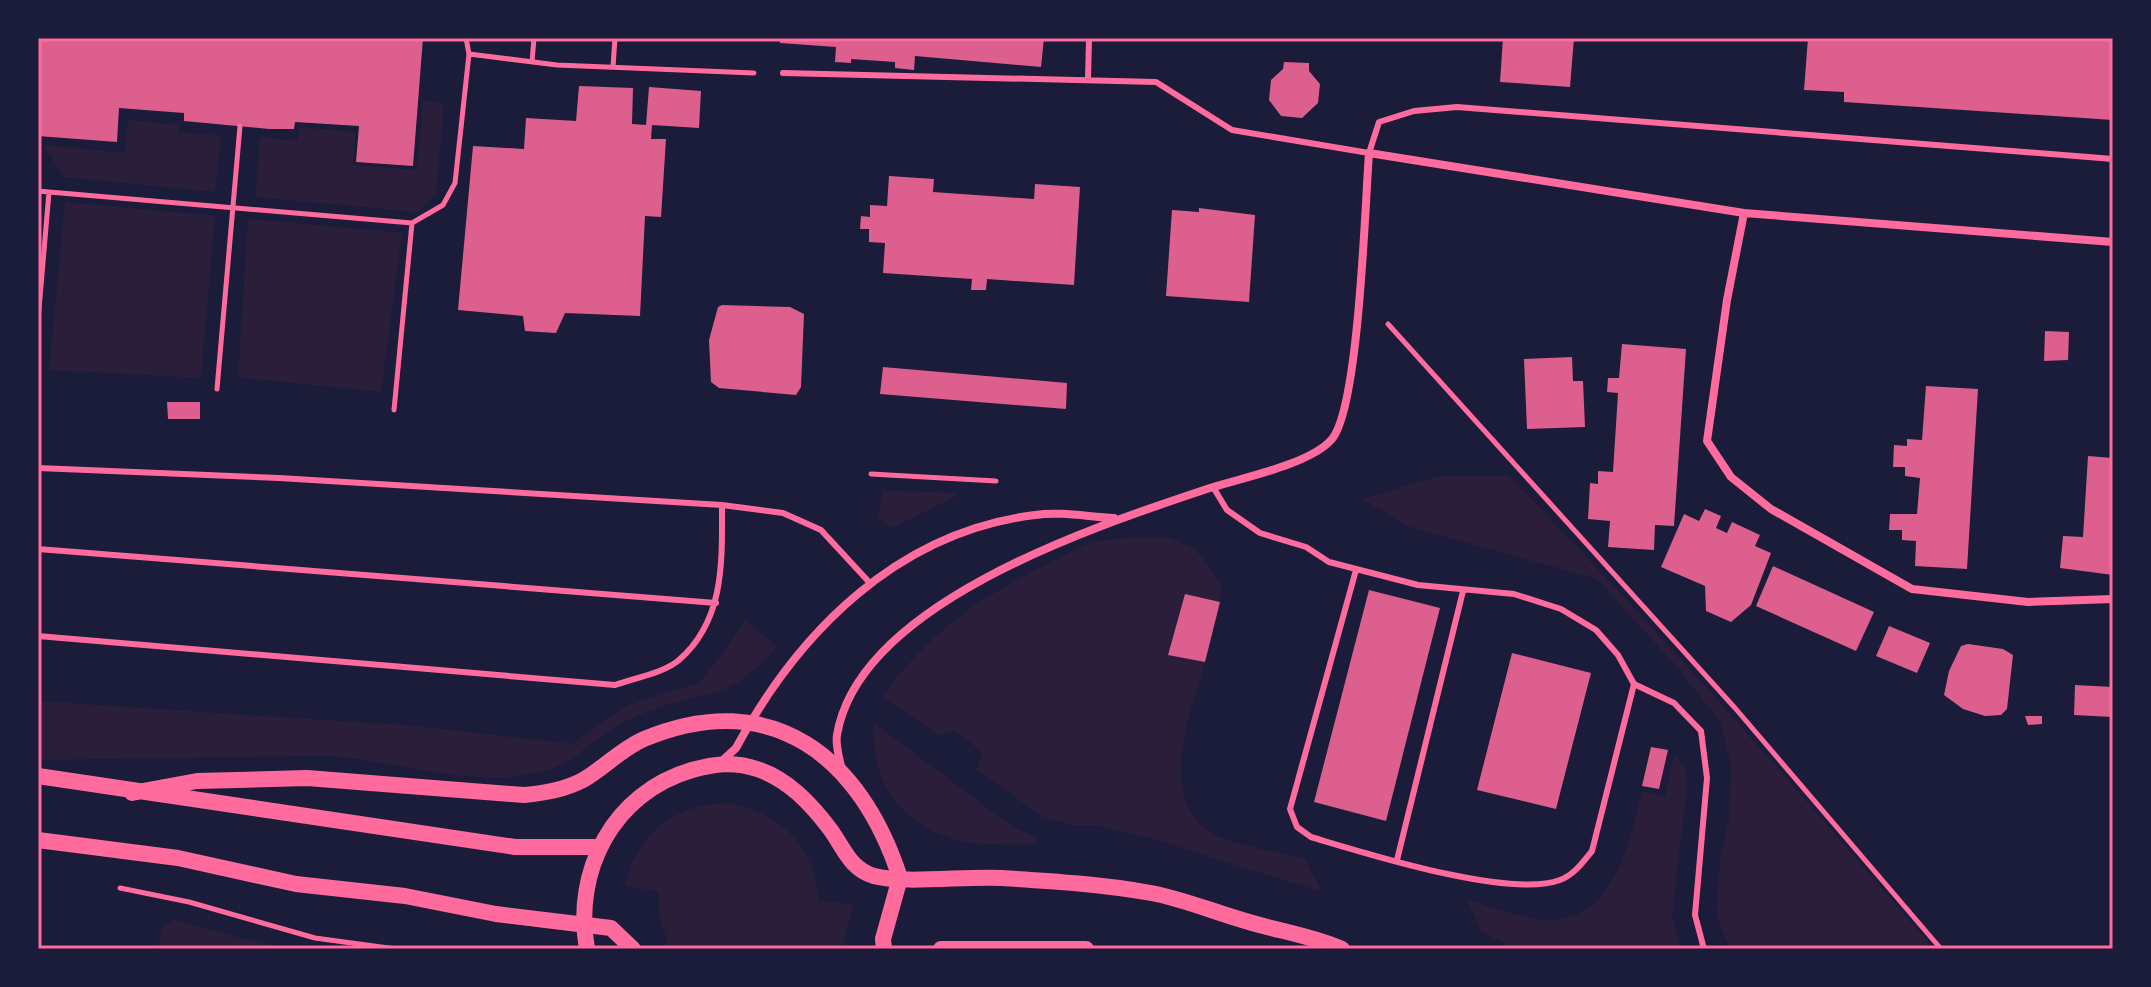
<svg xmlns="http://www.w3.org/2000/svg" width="2151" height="987" viewBox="0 0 2151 987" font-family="Overpass,sans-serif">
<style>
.green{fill:#2a1e3b}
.building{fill:#dd5f8e}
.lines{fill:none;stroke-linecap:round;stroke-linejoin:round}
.path{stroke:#ff6b9d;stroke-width:5}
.service{stroke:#ff6b9d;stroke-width:6}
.minor{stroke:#ff6b9d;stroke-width:8}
.secondary{stroke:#ff6b9d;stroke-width:16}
.neatline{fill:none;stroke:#ff6b9d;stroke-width:3}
</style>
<rect width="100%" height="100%" fill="#1b1b3a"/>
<path class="green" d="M 423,101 L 444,103 L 436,194 L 418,212 L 255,197 L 260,137 L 297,141 L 299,127 L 355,132 L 353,165 L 417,170 Z
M 128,120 L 178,125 L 178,132 L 221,136 L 215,192 L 64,177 L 43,145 L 125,153 Z
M 65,202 L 215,216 L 201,378 L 49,370 Z
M 248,219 L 402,233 L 381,392 L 238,377 Z
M 1440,476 L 1509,476 C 1658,628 1796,788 1934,949 L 1730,949 L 1716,915 L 1720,859 L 1729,819 L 1731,767 L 1720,721 L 1668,657 L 1597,579 L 1410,527 L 1362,499 Z
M 883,490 L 953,493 L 957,496 L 894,527 L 885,525 L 878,515 Z
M 1171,538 L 1196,550 L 1222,585 L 1220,602 L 1185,594 L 1168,654 L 1205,662 C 1192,711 1155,795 1210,832 C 1228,844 1282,853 1305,859 L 1322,892 L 1147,837 L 1094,825 L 1072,825 L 1044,817 L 976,770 L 983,752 L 952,730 L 938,735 L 882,696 C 930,634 972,601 1042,567 C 1058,559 1075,548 1092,543 C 1117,536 1145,538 1171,538 Z
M 746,620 L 777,647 C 729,702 715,687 655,709 C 636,715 616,725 600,737 C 585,748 573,760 555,767 C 481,795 400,759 325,756 L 38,760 L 38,701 L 417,726 L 572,744 L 626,706 L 701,682 Z
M 874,723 L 1013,827 L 1036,837 L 1036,845 C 1012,844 984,846 961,841 C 903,828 869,782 874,723 Z
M 1674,755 L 1685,766 L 1688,782 L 1672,915 L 1681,949 L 1517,949 L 1481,932 L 1468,900 C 1490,906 1531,922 1553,920 C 1617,917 1629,839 1642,791 L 1665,797 Z
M 727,803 C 780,811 815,846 819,901 L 854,905 L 841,949 L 670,949 L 660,919 L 658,891 L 625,886 C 635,834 675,804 727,803 Z
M 174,920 L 276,947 L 287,949 L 158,948 L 162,929 Z"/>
<path class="building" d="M 41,38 L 423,38 L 413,166 L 356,162 L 359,126 L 295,122 L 294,129 L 269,129 L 184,121 L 184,113 L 119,108 L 117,142 L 38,136 Z
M 780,38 L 1044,38 L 1041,67 L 915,56 L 914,70 L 895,68 L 895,62 L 851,59 L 851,63 L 835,62 L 836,47 L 780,43 Z
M 1503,38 L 1574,38 L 1570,87 L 1500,82 Z
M 1808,38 L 2113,38 L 2113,120 L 1844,102 L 1844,92 L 1804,90 Z
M 1284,62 L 1309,63 L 1309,71 L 1320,84 L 1318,103 L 1302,118 L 1281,116 L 1269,100 L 1271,80 L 1283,69 Z
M 579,86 L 633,88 L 632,124 L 646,125 L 649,87 L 701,91 L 699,128 L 652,125 L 651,139 L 666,139 L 661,217 L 645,216 L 640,316 L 565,313 L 556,333 L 525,331 L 523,316 L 458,310 L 473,146 L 524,149 L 526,118 L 576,121 Z
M 889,176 L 934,179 L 933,192 L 1034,199 L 1035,184 L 1080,187 L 1074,285 L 987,279 L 986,290 L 971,290 L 972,279 L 883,273 L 885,243 L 869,242 L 869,229 L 860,229 L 861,216 L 870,217 L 870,205 L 887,206 Z
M 1199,208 L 1255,215 L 1249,302 L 1166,296 L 1172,210 L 1199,212 Z
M 722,305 L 790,307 L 804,314 L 801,387 L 796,395 L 719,388 L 711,382 L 709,340 L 718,307 Z
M 2045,331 L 2069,332 L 2068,360 L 2044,361 Z
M 1622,344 L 1686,349 L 1674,526 L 1655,525 L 1654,550 L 1608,547 L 1610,521 L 1588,519 L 1590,483 L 1598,484 L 1598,471 L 1613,472 L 1618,393 L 1607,392 L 1608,378 L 1619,378 Z
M 1572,357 L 1573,381 L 1583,381 L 1585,427 L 1527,429 L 1524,359 Z
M 883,367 L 1067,383 L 1066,409 L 880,394 Z
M 1926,386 L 1978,389 L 1967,569 L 1915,566 L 1916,541 L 1902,540 L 1902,530 L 1889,530 L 1890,514 L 1917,514 L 1920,478 L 1905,476 L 1905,467 L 1893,467 L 1894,445 L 1907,446 L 1907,439 L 1922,440 Z
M 167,402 L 200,402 L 200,419 L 168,419 Z
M 2088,456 L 2113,458 L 2113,575 L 2060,568 L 2063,536 L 2083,537 Z
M 1705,509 L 1721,516 L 1716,528 L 1727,533 L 1732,522 L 1760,535 L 1755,546 L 1771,553 L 1751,605 L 1731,622 L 1706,611 L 1705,586 L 1661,567 L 1684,514 L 1699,521 Z
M 1773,566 L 1874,612 L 1856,651 L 1756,606 Z
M 1369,590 L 1440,608 L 1386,821 L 1314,802 Z
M 1185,594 L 1220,602 L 1205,662 L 1168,655 Z
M 1889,626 L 1930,643 L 1917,673 L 1876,656 Z
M 1968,644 L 2003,649 L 2013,655 L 2007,709 L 2001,715 L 1985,716 L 1963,709 L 1944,695 L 1949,671 L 1961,646 Z
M 1512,653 L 1591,673 L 1556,809 L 1477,790 Z
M 2075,685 L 2113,687 L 2113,717 L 2074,715 Z
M 2025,716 L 2042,716 L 2042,724 L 2028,725 Z
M 1651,747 L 1668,750 L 1659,789 L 1642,786 Z"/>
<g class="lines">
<path class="path" d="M 469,54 L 557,65 L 754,73
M 532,62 L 534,38
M 613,67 L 615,38
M 38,191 L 49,192 L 38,321
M 49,192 L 412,223 L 443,205 L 455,183 L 469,54 L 466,38
M 1388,324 L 1735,708 L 1941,949
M 217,389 L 240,126
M 394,410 L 412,223
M 871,474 L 996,481
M 120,888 L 189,902 L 315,938 L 396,949"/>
<path class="service" d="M 783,73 L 1156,82 L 1232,130 L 1369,153 L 1379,122 L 1414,111 L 1457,107 L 2113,159
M 1088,80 L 1089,38
M 38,468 L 279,478 L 722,505 L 783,513 L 821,530 L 869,582
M 1213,487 L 1227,510 L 1260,533 L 1306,547 L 1329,562 L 1418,585 L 1514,594 L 1561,609 L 1596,630 L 1618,655 L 1634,684 L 1674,703 L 1701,731 L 1707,778 L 1695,915 L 1704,949
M 38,549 L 716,603
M 1356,570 L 1290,809 L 1297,827 L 1311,837 C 1365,853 1509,899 1560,880 C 1574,875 1583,862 1592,851 L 1634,684
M 38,636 L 615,685 C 634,678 664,673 679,660 C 725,620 722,561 722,505
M 1397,860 L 1463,591"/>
<path class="minor" d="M 1744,213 L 1727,300 L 1707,441 L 1731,477 L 1771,509 L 1912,589 L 2028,602 L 2113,599
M 722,761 L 736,748 C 799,631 898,532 1035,515 C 1060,511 1089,517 1114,518
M 842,771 C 840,760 835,746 837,735 C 859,602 1099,525 1210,488 C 1242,478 1311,464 1332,439 C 1359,407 1365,205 1369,153 L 1744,213 L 2113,242"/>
<path class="secondary" d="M 38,776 L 515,847 L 598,847
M 132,793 L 197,781 L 307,778 L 524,795 C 544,793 564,790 583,780 C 604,768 621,749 644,739 C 772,686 861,757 900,878
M 38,840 L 178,858 L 296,884 L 405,896 L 496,914 L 611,928 L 633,949
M 587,949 C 573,871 613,793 692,770 C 714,764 734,761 757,769 C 788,779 811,804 830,829 C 844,848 850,869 874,876 C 902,884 967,876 1001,878 C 1051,881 1101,884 1151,893 C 1184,899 1216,913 1249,922 C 1279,931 1313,936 1342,949
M 884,949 L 883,939 L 900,878
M 941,949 L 1086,949"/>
</g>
<rect width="2151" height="987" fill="none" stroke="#1b1b3a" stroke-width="80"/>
<rect x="40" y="40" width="2071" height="907" class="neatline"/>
</svg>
